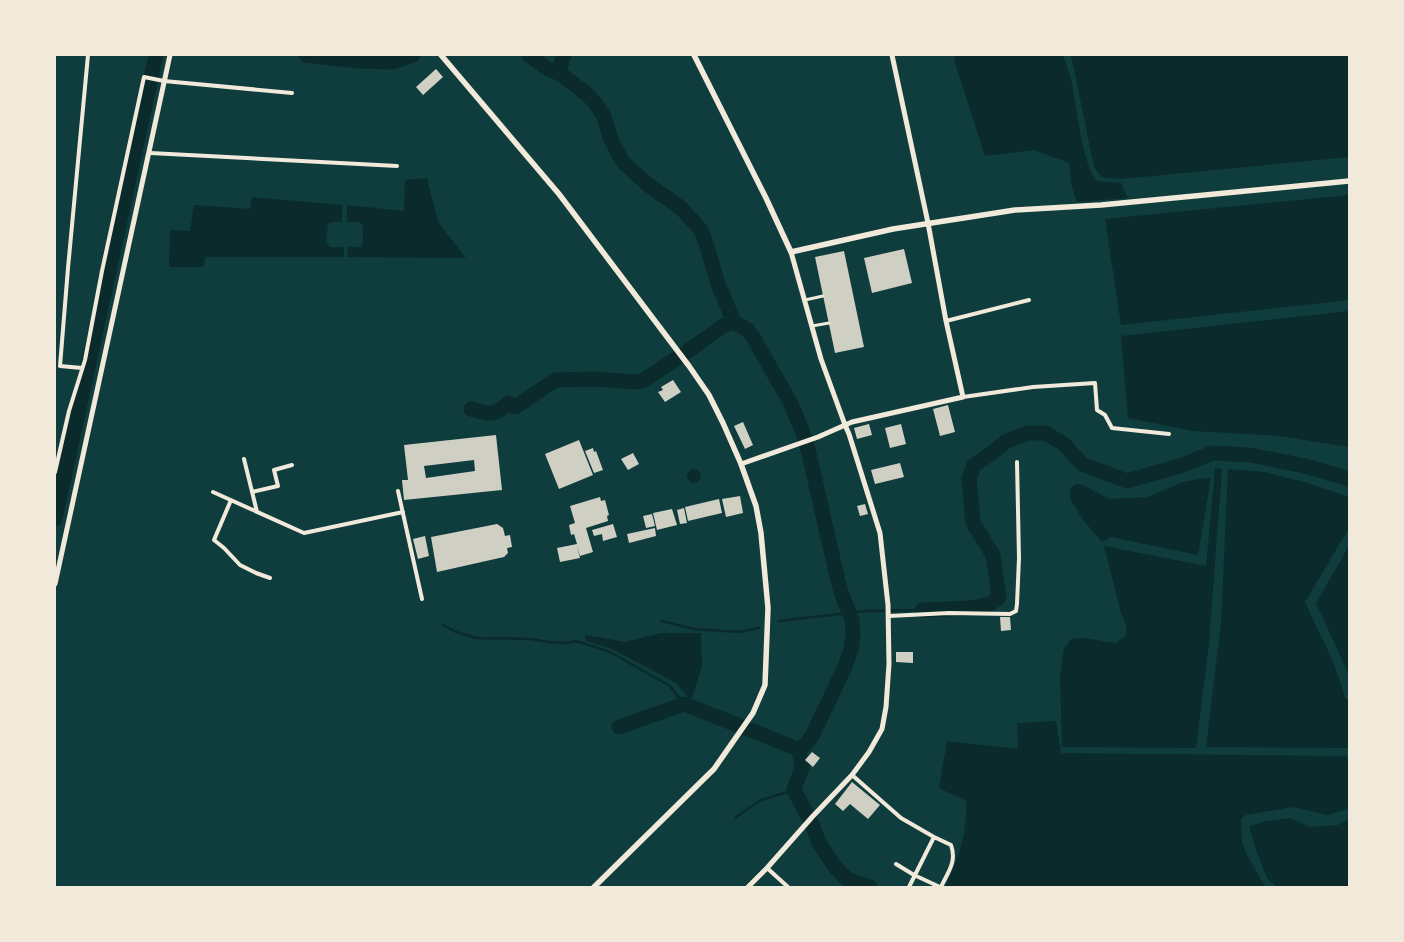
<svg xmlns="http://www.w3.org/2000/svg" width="1404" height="942" viewBox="0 0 1404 942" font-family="Poppins,sans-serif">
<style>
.water{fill:#0a2a2b}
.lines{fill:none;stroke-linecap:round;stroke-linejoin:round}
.stream{stroke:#0a2a2b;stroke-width:2.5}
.river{stroke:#0a2a2b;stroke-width:15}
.building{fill:#cfcfc3;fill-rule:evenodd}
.pedestrian{stroke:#f1e9da;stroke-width:3}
.minor{stroke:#f1e9da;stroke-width:4}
.tertiary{stroke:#f1e9da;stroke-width:5}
.secondary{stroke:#f1e9da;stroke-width:5.5}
</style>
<rect width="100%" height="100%" fill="#0f3d3e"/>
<path class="water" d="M 954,55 L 1063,55 C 1067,66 1071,78 1073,89 C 1078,116 1082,159 1096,181 L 1121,183 L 1128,198 L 1077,202 L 1072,187 L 1069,163 L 1034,150 L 985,156 L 956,66 Z
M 1071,55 L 1349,55 L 1349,157 L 1121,179 L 1101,177 L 1094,167 Z
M 427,178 L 438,222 L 466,258 L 347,257 L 348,247 L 360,247 L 363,243 L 363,226 L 359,222 L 347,222 L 347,205 L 404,211 L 405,180 Z
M 1349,195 L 1349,300 L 1121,325 L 1105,219 Z
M 252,197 L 342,205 L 342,222 L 331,222 L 328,224 L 326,242 L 330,247 L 344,247 L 344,257 L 206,257 L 203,267 L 169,267 L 170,230 L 190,231 L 194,205 L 250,209 Z
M 1349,311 L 1349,447 L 1279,436 L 1193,431 L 1128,418 L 1121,336 Z
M 1215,468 L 1222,469 L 1209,643 L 1196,748 L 1062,747 L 1060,677 L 1064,649 L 1071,639 L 1084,638 L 1116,643 L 1126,635 L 1126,625 L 1121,613 L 1104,546 L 1206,566 Z
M687 476a7 7 0 1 1 14 0a7 7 0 1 1-14 0Z
M 1228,469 L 1264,472 L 1308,483 L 1349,497 L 1349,528 L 1305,602 C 1319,634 1337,664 1345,698 L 1349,701 L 1349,748 L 1206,747 L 1221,623 Z
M 1211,478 L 1198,555 L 1111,537 L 1102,542 L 1084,521 L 1071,501 L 1070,488 L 1076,484 L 1081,484 L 1109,499 L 1129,498 L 1147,497 L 1183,482 L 1199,479 Z
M 1349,546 L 1349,675 L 1316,603 Z
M 661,633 L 701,633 L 702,666 L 691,701 L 676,683 L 612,649 L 586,641 L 585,635 L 625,642 Z
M 1056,721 L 1061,753 L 1346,756 L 1349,763 L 1349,807 L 1342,811 L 1327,815 L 1293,807 L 1246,815 L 1241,819 L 1242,843 L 1246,853 L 1265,887 L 945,887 C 958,861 968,831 966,801 L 939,788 L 947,741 L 1018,749 L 1017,723 Z
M 1290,818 L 1310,827 L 1338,825 L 1349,819 L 1349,887 L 1277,887 L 1267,878 L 1256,850 L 1249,826 L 1266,821 Z"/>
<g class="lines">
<path class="stream" d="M 661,621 L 694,629 L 739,632 L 759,628
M 778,621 L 866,611 L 922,610
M 443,625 L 456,632 L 476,638 L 531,639 L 548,642 L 568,643 L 575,641 L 586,644 L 610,652 L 670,686 L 684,704
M 736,817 L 761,800 L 794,790"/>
<path class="river" d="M 306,55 L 358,61 L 393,62 L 413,55
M 529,55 L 545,67 L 562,75 L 588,95 L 596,104 L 604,117 L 611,140 L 623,162 L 647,184 L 681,208 L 701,230 L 706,243 L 718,284 L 734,322
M 558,73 L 564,55
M 471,409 C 488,414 495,417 508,403 L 515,407 L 555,380 L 595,379 L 635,382 L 644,380 L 685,353 L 723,326 L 734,322 L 748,330 L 753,337 L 790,402 L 802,430 L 807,445 L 838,581 L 842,595 L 852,620 L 853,634 L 851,650 L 844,669 L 812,736 L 806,744 L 799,750
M 55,519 L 156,55
M 922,610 L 970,608 L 990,604 L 999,597 L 993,555 L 973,523 L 969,479 L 974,465 L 992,453 L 1005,442 L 1027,433 L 1045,433 L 1064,444 L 1082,464 L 1127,481 L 1180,466 L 1212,453 L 1250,455 L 1305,466 L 1349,479
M 619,727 L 684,704 L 783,743 L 799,750 L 802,767 L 794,790 L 812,824 L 819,843 L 835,867 L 847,879 L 870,887"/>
</g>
<path class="building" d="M 436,69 L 443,77 L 423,95 L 416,87 Z
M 904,249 L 912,283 L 872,293 L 864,258 Z
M 844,251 L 864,347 L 835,353 L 815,257 Z
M 673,380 L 681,392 L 665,402 L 658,392 L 663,390 L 661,387 Z
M 948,405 L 955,432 L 940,436 L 933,409 Z
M 743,422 L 753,445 L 745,449 L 734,426 Z
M 869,424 L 872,435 L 857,439 L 854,428 Z
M 901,424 L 906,444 L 890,448 L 885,428 Z
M 496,435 L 502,490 L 404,500 L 402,480 L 408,480 L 404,445 ZM 474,460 L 475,471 L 426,478 L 424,466 Z
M 579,440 L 593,475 L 559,489 L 545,454 Z
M 593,448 L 594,452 L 596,451 L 603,470 L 594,473 L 585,451 Z
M 633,453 L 639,464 L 628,470 L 621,459 Z
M 900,463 L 904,477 L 875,484 L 871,470 Z
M 740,496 L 743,513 L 726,517 L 722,499 Z
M 600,497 L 601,501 L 605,500 L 609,515 L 607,516 L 608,521 L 586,528 L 593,552 L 580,556 L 577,547 L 580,558 L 560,562 L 557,548 L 577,544 L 574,534 L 571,535 L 569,525 L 575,523 L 570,506 Z
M 719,499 L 722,513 L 688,521 L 685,507 Z
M 865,504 L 868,514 L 860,516 L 857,506 Z
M 684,508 L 687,523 L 680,524 L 677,510 Z
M 672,509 L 677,525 L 657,530 L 653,513 Z
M 652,514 L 655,526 L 646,528 L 643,516 Z
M 497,524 L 503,528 L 505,536 L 510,535 L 512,547 L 507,548 L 508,553 L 504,557 L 437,572 L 431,537 Z
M 613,524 L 617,537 L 603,541 L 602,534 L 594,536 L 592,530 Z
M 655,528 L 656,536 L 629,543 L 627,534 Z
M 425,536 L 429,556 L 418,559 L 413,539 Z
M 1000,617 L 1010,617 L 1011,630 L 1001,631 Z
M 896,652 L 913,652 L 913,663 L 896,662 Z
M 812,752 L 820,758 L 813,767 L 805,760 Z
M 852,782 L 880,805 L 868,819 L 850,804 L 843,811 L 835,804 Z"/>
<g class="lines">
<path class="pedestrian" d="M 805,300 L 823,296
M 812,326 L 829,323"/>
<path class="minor" d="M 150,153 L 397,166
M 946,321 L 1029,300
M 82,368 L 60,366 L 68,268 L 88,55
M 963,397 L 1033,387 L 1095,383 L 1097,410 L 1105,415 L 1112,428 L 1169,434
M 244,459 L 257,512
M 55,472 L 69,411 L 85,360 L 102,271 L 144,77 L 164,81 L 292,93
M 398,491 L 422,599
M 213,492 L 304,533 L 403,512
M 252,492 L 278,486 L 274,470 L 292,465
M 231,500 L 214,540 L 224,548 L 240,565 L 256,573 L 270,578
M 889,616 L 949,613 L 1010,614 L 1016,611 L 1017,604 L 1019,558 L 1017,462
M 852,775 L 901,818 L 934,837 L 951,845 C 957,862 948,872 941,887
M 896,864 L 914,875 L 940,887
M 767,868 L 788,887
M 909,887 L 934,837"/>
<path class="tertiary" d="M 741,464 L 818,437 L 852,422 L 963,397 L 946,321 L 928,223 L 892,55
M 55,584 L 170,55
M 748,887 L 767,868 L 813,816 L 852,775 L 869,752 L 882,729 L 886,707 L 889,664 L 888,605 L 880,533 L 849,434 L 845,425 L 821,359 L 791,252"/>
<path class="secondary" d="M 441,55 L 559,194 L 689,366 L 709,395 L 723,423 L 741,464 L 756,506 L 761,533 L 768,608 L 765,685 L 753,713 L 714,769 L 594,887
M 694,55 L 766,198 L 791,252 L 893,229 L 1015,210 L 1101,205 L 1349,181"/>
</g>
<rect width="1404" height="942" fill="none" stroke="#f1e9da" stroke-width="112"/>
</svg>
